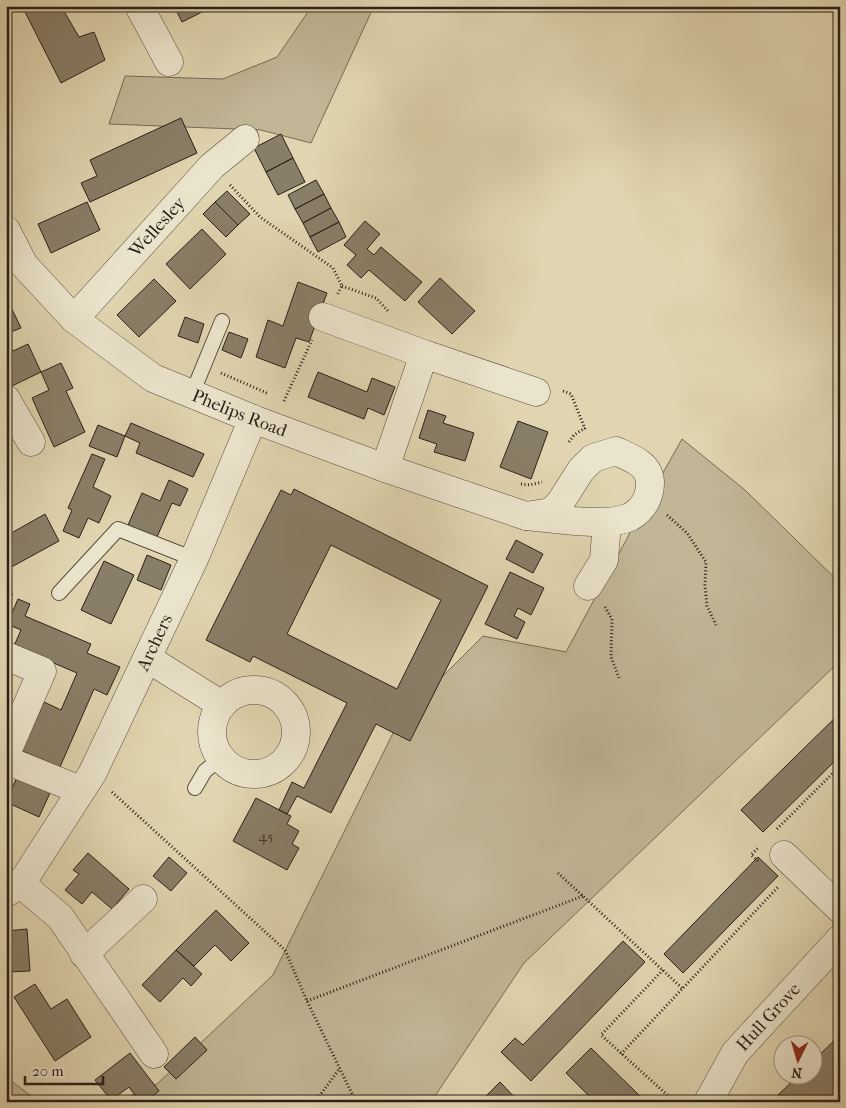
<svg xmlns="http://www.w3.org/2000/svg" width="846" height="1108" viewBox="0 0 846 1108" font-family="'IM FELL French Canon',serif">
<style>
.green{fill:#c1b696;stroke:#766b58}
.building{fill:#897e68;stroke:#2a2019;fill-rule:evenodd}
.lines{fill:none;stroke-linecap:round;stroke-linejoin:round}
.lane-casing{stroke:#584d3f;stroke-width:16}
.street-casing{stroke:#584d3f;stroke-width:29}
.path{stroke:#2a2019;stroke-width:3;stroke-dasharray:1 2.5;stroke-linecap:butt}
.lane{stroke:#ebe4cc;stroke-width:14}
.street{stroke:#ebe4cc;stroke-width:28}
.labels{text-anchor:middle;dominant-baseline:central;stroke-width:4.5;stroke-linejoin:round;paint-order:stroke}
.number-label{font-size:15px;fill:#42382d}
.street-label{font-size:18px;fill:#2a2019;stroke:#ebe4cc}
</style>
<rect width="100%" height="100%" fill="#e0d5b0"/>
<filter id="stains"><feTurbulence type="fractalNoise" baseFrequency=".004" numOctaves="4"/><feColorMatrix values="0 0 0 0 .2 0 0 0 0 .09 0 0 0 0 .02 0 0 0 .5 -.17"/></filter>
<radialGradient id="worn" r=".72"><stop offset=".6" stop-color="#630" stop-opacity="0"/><stop offset="1" stop-color="#630" stop-opacity=".3"/></radialGradient>
<path class="green" d="M 312,6 L 374,6 L 311,143 L 261,130 L 109,124 L 125,76 L 223,79 L 277,57 Z
M 682,439 L 745,490 L 840,583 L 840,661 L 524,963 L 431,1102 L 117,1102 L 157,1084 L 273,975 L 400,719 L 483,636 L 566,652 L 646,503 Z
M 6,1077 L 39,1102 L 6,1102 Z"/>
<path class="building" d="M 22,6 L 61,6 L 79,37 L 94,32 L 105,60 L 61,83 Z
M 174,6 L 214,6 L 182,22 Z
M 181,118 L 197,153 L 90,202 L 81,183 L 97,176 L 90,160 Z
M 281,134 L 293,158 L 266,172 L 254,148 Z
M 293,158 L 305,182 L 278,195 L 266,172 Z
M 316,180 L 324,194 L 295,209 L 288,195 Z
M 227,191 L 250,214 L 238,225 L 215,202 Z
M 324,194 L 331,208 L 303,223 L 295,209 Z
M 87,202 L 100,230 L 51,253 L 38,224 Z
M 215,202 L 238,225 L 226,237 L 203,214 Z
M 331,208 L 339,222 L 310,237 L 303,223 Z
M 365,221 L 380,234 L 367,249 L 374,255 L 381,247 L 422,282 L 405,301 L 369,270 L 361,278 L 347,265 L 356,255 L 344,245 Z
M 339,222 L 346,237 L 318,252 L 310,237 Z
M 202,229 L 226,254 L 190,289 L 166,264 Z
M 440,278 L 475,311 L 452,334 L 418,302 Z
M 154,279 L 176,301 L 139,337 L 117,315 Z
M 298,282 L 327,293 L 309,342 L 296,338 L 285,368 L 256,357 L 268,320 L 283,326 Z
M 11,307 L 21,328 L 6,334 L 6,309 Z
M 185,317 L 204,324 L 198,343 L 178,336 Z
M 229,332 L 248,339 L 241,358 L 222,350 Z
M 6,337 L 13,351 L 28,344 L 41,372 L 12,386 L 6,373 Z
M 61,363 L 73,388 L 66,391 L 85,432 L 54,447 L 32,398 L 49,390 L 41,372 Z
M 318,372 L 367,392 L 372,378 L 395,387 L 384,415 L 368,408 L 364,419 L 308,397 Z
M 428,410 L 446,416 L 443,423 L 474,433 L 465,461 L 434,452 L 437,444 L 419,438 Z
M 518,421 L 548,432 L 531,479 L 500,467 Z
M 131,423 L 204,454 L 193,477 L 136,453 L 140,443 L 125,436 Z
M 98,425 L 125,436 L 117,457 L 89,446 Z
M 92,454 L 105,459 L 93,487 L 111,496 L 99,523 L 88,518 L 79,538 L 63,531 L 72,510 L 68,508 Z
M 169,480 L 188,489 L 180,506 L 172,503 L 157,537 L 128,525 L 142,493 L 160,501 Z
M 294,489 L 488,586 L 410,741 L 376,724 L 331,813 L 297,796 L 287,814 L 279,810 L 292,782 L 304,788 L 347,703 L 253,656 L 250,662 L 206,640 L 281,490 L 291,495 ZM 331,545 L 441,600 L 397,689 L 287,634 Z
M 45,514 L 59,541 L 6,570 L 6,536 Z
M 516,540 L 543,554 L 533,573 L 506,559 Z
M 147,555 L 171,565 L 161,590 L 137,580 Z
M 104,561 L 134,575 L 111,624 L 81,610 Z
M 510,572 L 544,588 L 531,615 L 518,608 L 514,616 L 525,622 L 517,639 L 485,624 Z
M 6,583 L 13,595 L 6,599 Z
M 18,599 L 30,604 L 25,616 L 91,644 L 87,653 L 120,667 L 107,695 L 94,689 L 60,767 L 22,751 L 44,702 L 61,710 L 77,673 L 14,646 L 21,630 L 7,624 Z
M 840,713 L 840,756 L 763,832 L 741,810 Z
M 17,777 L 50,793 L 39,817 L 6,802 Z
M 256,798 L 291,816 L 287,824 L 299,831 L 292,844 L 299,848 L 287,870 L 233,841 Z
M 88,853 L 129,889 L 112,909 L 92,892 L 82,904 L 65,890 L 79,874 L 73,870 Z
M 169,857 L 187,873 L 171,891 L 153,876 Z
M 758,857 L 778,876 L 683,973 L 664,954 Z
M 216,910 L 249,943 L 231,961 L 215,945 L 194,966 L 176,950 Z
M 27,929 L 30,971 L 6,972 L 6,931 Z
M 623,941 L 645,962 L 531,1081 L 501,1052 L 515,1038 L 523,1045 Z
M 176,950 L 202,974 L 191,986 L 183,978 L 160,1002 L 142,985 Z
M 35,984 L 51,1009 L 67,999 L 91,1037 L 55,1061 L 14,997 Z
M 840,1035 L 840,1088 L 825,1102 L 784,1102 L 778,1095 L 798,1076 L 814,1076 L 814,1060 Z
M 195,1037 L 207,1050 L 176,1079 L 164,1067 Z
M 591,1048 L 646,1102 L 595,1102 L 566,1073 Z
M 130,1053 L 159,1091 L 144,1102 L 140,1102 L 129,1087 L 111,1100 L 95,1080 Z
M 500,1082 L 519,1102 L 480,1102 Z"/>
<g class="lines">
<g class="lane-casing">
<path id="lane" d="M 192,394 L 222,321
M 59,593 L 118,529 L 194,559
M 195,788 L 205,771 L 221,758"/>
</g>
<g class="street-casing">
<g id="street">
<path d="M 139,6 L 169,62"/>
<path id="s1" d="M 6,230 L 24,265 L 74,319 L 153,378 L 253,419 L 385,468 L 526,516"/>
<path d="M 323,317 L 424,354"/>
<path id="s2" d="M 74,319 L 212,166 L 245,139"/>
<path d="M 6,399 L 31,442"/>
<path d="M 616,451 C 631,458 650,464 650,483 C 650,497 643,510 630,517 C 607,528 552,518 526,516 L 551,512 L 560,503 L 581,470 L 593,458 Z"/>
<path d="M 385,468 L 424,354 L 536,392"/>
<path d="M 588,586 L 604,560 L 607,522"/>
<path d="M 6,656 L 42,671 L 6,754"/>
<path d="M 147,658 L 222,705"/>
<circle cx="254" cy="732" r="42"/>
<path d="M 6,760 L 80,790"/>
<path d="M 784,855 L 840,909"/>
<path d="M 21,884 L 60,917 L 154,1054"/>
<path id="s3" d="M 6,893 L 21,884 L 92,774 L 194,559 L 253,419"/>
<path d="M 84,954 L 143,899"/>
<path id="s4" d="M 708,1102 L 735,1053 L 840,939"/>
</g>
</g>
<path class="path" d="M 230,185 L 260,217 L 333,268 L 342,286 L 337,295
M 342,286 L 376,298 L 388,311
M 221,373 L 269,394
M 563,391 L 571,394 L 585,429
M 284,401 L 312,340
M 569,442 L 574,435 L 585,428
M 521,484 L 530,485 L 542,482
M 667,515 L 687,533 L 706,562 L 705,585 L 707,606 L 716,625
M 605,607 L 612,619 L 611,657 L 619,678
M 112,792 L 285,950 L 307,1001 L 356,1102
M 777,829 L 840,766
M 758,861 L 751,855 L 758,848
M 558,873 L 683,989
M 663,970 L 601,1035 L 675,1102
M 307,1001 L 583,896
M 621,1054 L 779,886
M 315,1102 L 340,1068"/>
<use href="#lane" class="lane"/>
<use href="#street" class="street"/>
</g>
<g class="labels">
<g class="number-label">
<text x="266" y="836">45</text>
</g>
<g class="street-label">
<text stroke="none"><textPath href="#s2" startOffset="124">Wellesley</textPath></text>
<text stroke="none"><textPath href="#s1" startOffset="305">Phelips Road</textPath></text>
<text stroke="none"><textPath href="#s3" startOffset="294">Archers</textPath></text>
<text stroke="none"><textPath href="#s4" startOffset="105">Hull Grove</textPath></text>
</g>
</g>
<rect width="846" height="1108" fill="none" stroke="#e0d5b0" stroke-width="25"/>
<rect x="8" y="8" width="831" height="1093" fill="none" stroke="#2a2019" stroke-width="2.5"/>
<rect x="12" y="12" width="821" height="1083" fill="none" stroke="#2a2019"/>
<g transform="translate(798 1060) rotate(185)"><circle r="24" fill="#ebe4cc" stroke="#9e9684"/>
<path d="M0-4L9 19L0 12L-9 19Z" fill="#8f2418"/>
<text y="-8" font-size="14" font-weight="bold" text-anchor="middle" fill="#2a2019">N</text>
</g>
<path d="M25 1076v8h78v-8" fill="none" stroke="#2a2019" stroke-width="2.5"/>
<text x="32" y="1076" font-size="15" fill="#2a2019" stroke="#ebe4cc" stroke-width="4" paint-order="stroke">20 m</text>
<rect width="100%" height="100%" filter="url(#stains)"/>
<rect width="100%" height="100%" fill="url(#worn)"/>
</svg>
